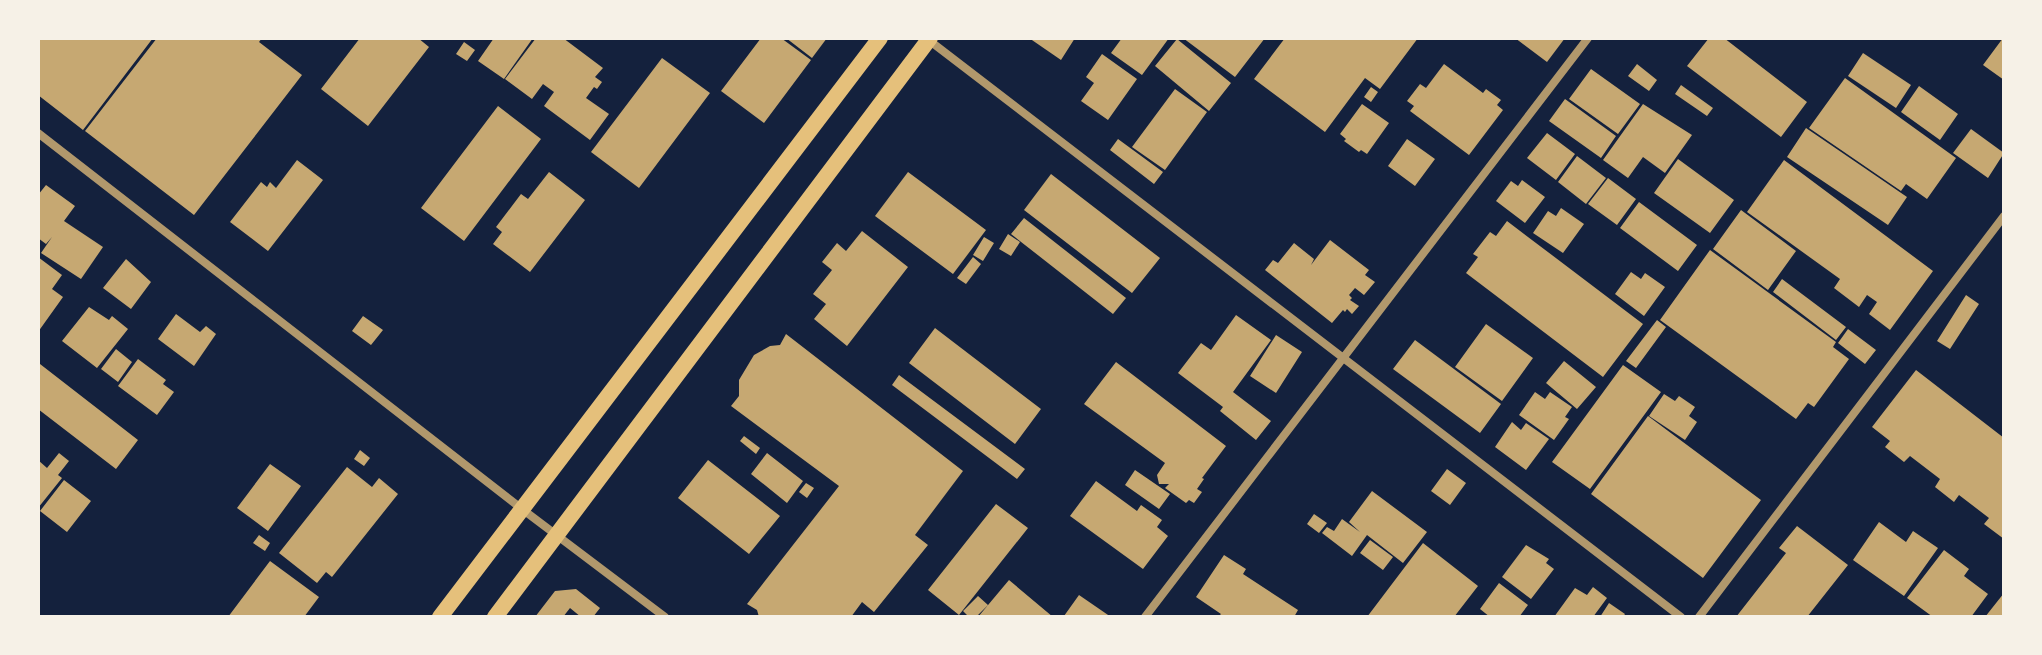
<svg xmlns="http://www.w3.org/2000/svg" width="2042" height="655" viewBox="0 0 2042 655" font-family="Raleway,sans-serif">
<style>
.building{fill:#c6a872}
.lines{fill:none;stroke-linecap:round;stroke-linejoin:round}
.minor{stroke:#b1986c;stroke-width:8}
.secondary{stroke:#e5c07b;stroke-width:16}
</style>
<rect width="100%" height="100%" fill="#14213d"/>
<path class="building" d="M 38,38 L 153,38 L 83,130 L 38,95 Z
M 157,38 L 262,38 L 259,42 L 302,75 L 194,215 L 85,131 Z
M 360,38 L 418,38 L 429,47 L 368,126 L 321,89 Z
M 494,38 L 533,38 L 504,79 L 478,61 Z
M 536,38 L 563,38 L 603,68 L 595,77 L 602,82 L 597,89 L 594,87 L 586,98 L 609,114 L 590,140 L 544,106 L 554,92 L 543,84 L 532,99 L 505,79 Z
M 761,38 L 781,38 L 811,60 L 764,123 L 721,91 Z
M 786,38 L 827,38 L 812,58 Z
M 1029,38 L 1075,38 L 1061,60 Z
M 1122,38 L 1169,38 L 1142,75 L 1111,53 Z
M 1183,38 L 1265,38 L 1235,77 Z
M 1285,38 L 1418,38 L 1380,89 L 1365,78 L 1325,132 L 1254,79 Z
M 1515,38 L 1565,38 L 1547,62 Z
M 1709,38 L 1724,38 L 1807,102 L 1781,137 L 1687,66 Z
M 2003,38 L 2004,38 L 2004,80 L 1983,65 Z
M 1177,39 L 1231,83 L 1209,111 L 1155,66 Z
M 464,42 L 475,50 L 467,61 L 456,54 Z
M 1863,53 L 1911,85 L 1896,108 L 1848,76 Z
M 1102,54 L 1137,79 L 1108,120 L 1081,101 L 1094,83 L 1086,77 Z
M 662,58 L 710,93 L 639,188 L 591,152 Z
M 1444,64 L 1483,93 L 1486,89 L 1501,100 L 1497,105 L 1503,110 L 1469,155 L 1410,111 L 1414,106 L 1407,101 L 1420,84 L 1426,88 Z
M 1637,64 L 1657,80 L 1649,91 L 1628,76 Z
M 1591,69 L 1640,104 L 1618,134 L 1569,99 Z
M 1845,78 L 1956,158 L 1927,199 L 1906,184 L 1901,191 L 1809,128 Z
M 1681,85 L 1713,108 L 1707,116 L 1675,94 Z
M 1919,86 L 1958,114 L 1940,140 L 1901,112 Z
M 1371,87 L 1378,92 L 1371,102 L 1364,97 Z
M 1175,89 L 1207,112 L 1165,170 L 1132,147 Z
M 1565,99 L 1616,136 L 1601,158 L 1549,121 Z
M 1362,104 L 1389,123 L 1367,154 L 1361,150 L 1359,152 L 1344,141 L 1346,139 L 1340,134 Z
M 1643,104 L 1692,135 L 1665,173 L 1643,157 L 1628,178 L 1603,160 Z
M 498,106 L 541,139 L 464,241 L 421,208 Z
M 1806,128 L 1907,197 L 1888,225 L 1787,157 Z
M 1971,129 L 2004,153 L 1988,178 L 1953,153 Z
M 1547,133 L 1575,154 L 1556,180 L 1527,158 Z
M 1118,139 L 1163,172 L 1154,184 L 1110,150 Z
M 1407,139 L 1435,159 L 1415,186 L 1388,166 Z
M 1577,156 L 1606,178 L 1586,204 L 1558,182 Z
M 1678,159 L 1734,200 L 1710,233 L 1654,193 Z
M 297,160 L 323,180 L 268,251 L 230,222 L 261,182 L 267,187 L 270,182 L 276,188 Z
M 1784,160 L 1933,271 L 1890,330 L 1869,314 L 1877,302 L 1867,295 L 1859,307 L 1834,288 L 1840,279 L 1747,212 Z
M 549,172 L 585,200 L 530,272 L 493,244 L 502,232 L 496,227 L 521,194 L 528,199 Z
M 908,172 L 986,230 L 953,274 L 875,216 Z
M 1051,174 L 1160,258 L 1132,293 L 1024,210 Z
M 1608,178 L 1636,199 L 1617,225 L 1588,204 Z
M 1522,180 L 1545,197 L 1525,223 L 1496,201 L 1511,181 L 1518,186 Z
M 46,185 L 75,206 L 64,221 L 103,247 L 81,279 L 41,253 L 52,237 L 46,244 L 38,238 L 38,195 Z
M 1639,202 L 1697,245 L 1678,271 L 1620,228 Z
M 1561,208 L 1584,224 L 1563,253 L 1533,233 L 1548,211 L 1556,216 Z
M 1741,210 L 1796,251 L 1768,290 L 1713,249 Z
M 1024,218 L 1126,298 L 1113,314 L 1011,234 Z
M 1507,221 L 1643,324 L 1603,377 L 1466,273 L 1478,257 L 1473,254 L 1490,232 L 1496,236 Z
M 862,231 L 908,267 L 847,346 L 814,319 L 826,304 L 813,294 L 832,270 L 822,262 L 837,243 L 846,251 Z
M 1008,234 L 1020,242 L 1011,256 L 999,249 Z
M 984,237 L 994,243 L 983,261 L 973,255 Z
M 1330,240 L 1369,270 L 1365,275 L 1375,282 L 1364,295 L 1355,288 L 1349,295 L 1352,298 L 1350,300 L 1359,306 L 1352,314 L 1347,309 L 1345,312 L 1343,310 L 1332,323 L 1265,270 L 1273,260 L 1278,263 L 1294,243 L 1314,259 L 1311,265 Z
M 1710,250 L 1836,342 L 1833,347 L 1849,359 L 1814,407 L 1808,403 L 1796,419 L 1660,320 Z
M 38,257 L 62,275 L 52,289 L 63,297 L 38,332 Z
M 973,257 L 981,264 L 966,284 L 957,278 Z
M 126,259 L 151,282 L 131,309 L 103,288 Z
M 1631,272 L 1641,279 L 1645,273 L 1665,287 L 1644,316 L 1615,294 Z
M 1782,279 L 1846,327 L 1836,340 L 1773,292 Z
M 1966,295 L 1979,304 L 1950,349 L 1937,341 Z
M 89,307 L 109,320 L 112,316 L 128,329 L 97,368 L 62,341 Z
M 176,314 L 200,332 L 206,326 L 216,334 L 194,366 L 158,339 Z
M 1236,315 L 1271,340 L 1233,392 L 1271,421 L 1256,440 L 1220,411 L 1223,407 L 1178,373 L 1201,343 L 1211,350 Z
M 363,316 L 383,330 L 371,345 L 352,331 Z
M 1657,320 L 1666,327 L 1636,368 L 1626,361 Z
M 1486,324 L 1533,358 L 1502,401 L 1455,367 Z
M 935,328 L 1041,409 L 1015,444 L 909,363 Z
M 1848,329 L 1876,350 L 1865,364 L 1838,343 Z
M 786,334 L 963,471 L 915,535 L 928,545 L 874,612 L 862,602 L 851,617 L 759,617 L 757,610 L 747,604 L 839,486 L 731,406 L 739,396 L 739,380 L 754,355 L 770,346 L 780,345 Z
M 1276,335 L 1302,352 L 1276,393 L 1250,376 Z
M 1415,340 L 1501,404 L 1480,433 L 1393,369 Z
M 116,349 L 132,362 L 118,382 L 101,369 Z
M 138,359 L 166,380 L 163,384 L 174,392 L 157,415 L 118,386 Z
M 1564,361 L 1596,387 L 1577,409 L 1546,383 Z
M 1116,362 L 1226,446 L 1202,478 L 1204,479 L 1197,489 L 1202,492 L 1194,503 L 1189,500 L 1186,503 L 1165,488 L 1169,484 L 1159,484 L 1157,475 L 1165,463 L 1084,404 Z
M 40,364 L 138,440 L 116,469 L 38,409 Z
M 1623,365 L 1661,392 L 1590,489 L 1552,462 Z
M 1916,370 L 2004,438 L 2004,539 L 1984,524 L 1989,518 L 1959,495 L 1954,502 L 1935,487 L 1940,479 L 1910,456 L 1904,462 L 1885,447 L 1890,441 L 1872,427 Z
M 899,375 L 1025,469 L 1017,479 L 892,385 Z
M 1535,392 L 1545,399 L 1550,392 L 1572,407 L 1565,417 L 1569,419 L 1554,440 L 1519,415 Z
M 1664,394 L 1675,401 L 1679,396 L 1695,407 L 1689,416 L 1697,422 L 1685,440 L 1649,416 Z
M 1648,416 L 1761,500 L 1703,578 L 1591,494 Z
M 1512,422 L 1521,430 L 1526,423 L 1549,439 L 1526,470 L 1495,447 Z
M 744,436 L 760,448 L 756,454 L 740,441 Z
M 360,450 L 370,458 L 364,466 L 354,459 Z
M 59,453 L 69,461 L 58,475 L 62,478 L 38,508 L 38,460 L 47,468 Z
M 767,453 L 803,481 L 787,503 L 751,474 Z
M 708,460 L 780,516 L 749,554 L 678,498 Z
M 270,464 L 301,486 L 268,531 L 237,508 Z
M 347,467 L 372,487 L 379,478 L 398,494 L 332,577 L 326,572 L 317,583 L 279,553 Z
M 1447,469 L 1466,483 L 1450,505 L 1431,491 Z
M 1135,470 L 1170,494 L 1159,509 L 1125,485 Z
M 64,480 L 91,501 L 67,532 L 40,511 Z
M 1096,481 L 1137,511 L 1141,505 L 1162,520 L 1157,527 L 1168,536 L 1143,569 L 1070,516 Z
M 806,483 L 814,488 L 807,498 L 799,492 Z
M 1372,491 L 1427,532 L 1403,563 L 1367,535 L 1352,556 L 1322,533 L 1327,527 L 1334,531 L 1342,519 L 1360,532 L 1349,522 Z
M 996,504 L 1028,528 L 959,615 L 928,590 Z
M 1314,514 L 1327,523 L 1319,533 L 1307,524 Z
M 1879,522 L 1906,542 L 1913,531 L 1938,548 L 1904,596 L 1853,560 Z
M 1797,526 L 1848,565 L 1807,617 L 1736,617 L 1786,553 L 1779,548 Z
M 259,535 L 270,543 L 265,551 L 253,543 Z
M 1370,540 L 1393,557 L 1383,570 L 1360,553 Z
M 1423,543 L 1478,586 L 1454,617 L 1367,617 Z
M 1526,545 L 1549,559 L 1546,563 L 1554,569 L 1531,599 L 1502,577 Z
M 1944,550 L 1969,569 L 1964,576 L 1988,594 L 1971,617 L 1933,617 L 1907,598 Z
M 1224,555 L 1246,569 L 1243,574 L 1298,610 L 1294,617 L 1218,617 L 1221,614 L 1196,597 Z
M 270,561 L 319,597 L 304,617 L 228,617 Z
M 1009,580 L 1053,617 L 978,617 Z
M 1499,583 L 1528,605 L 1519,617 L 1490,617 L 1480,609 Z
M 1593,587 L 1607,598 L 1593,617 L 1554,617 L 1575,588 L 1587,595 Z
M 576,589 L 600,608 L 593,617 L 581,617 L 570,608 L 563,617 L 535,617 L 555,591 Z
M 2004,593 L 2004,617 L 1985,617 Z
M 1079,595 L 1111,617 L 1064,616 Z
M 978,596 L 988,605 L 976,617 L 969,617 L 963,611 Z
M 1609,603 L 1625,614 L 1623,617 L 1600,617 Z"/>
<g class="lines">
<path class="minor" d="M 926,38 L 1681,617
M 38,133 L 522,509 L 665,617
M 1145,617 L 1588,38
M 1699,617 L 2004,216"/>
<path class="secondary" d="M 440,617 L 880,38
M 495,617 L 930,38"/>
</g>
<rect width="2042" height="655" fill="none" stroke="#f6f1e7" stroke-width="80"/>
</svg>
